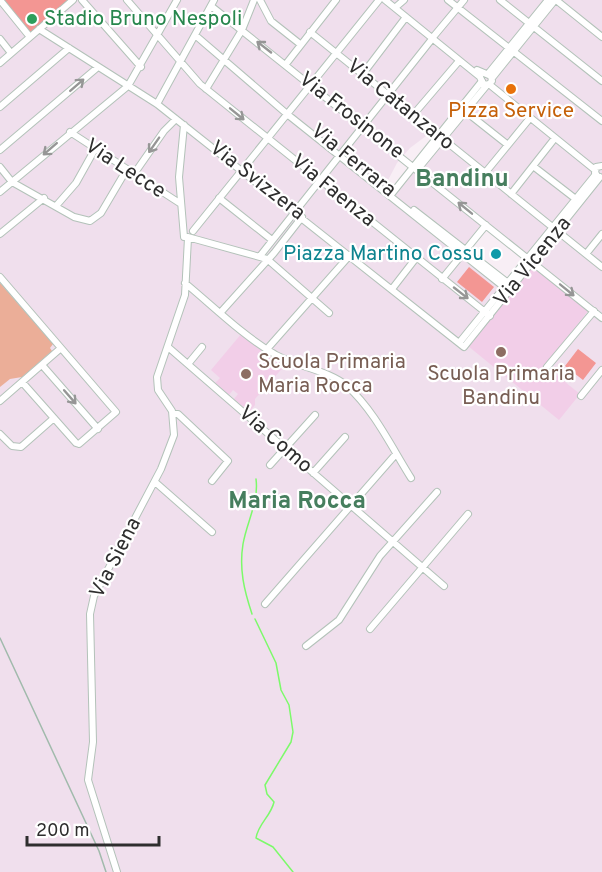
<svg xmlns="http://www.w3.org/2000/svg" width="602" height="872" viewBox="0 0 602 872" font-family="Overpass,sans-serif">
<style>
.education{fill:#f2cee8}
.green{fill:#ebae98}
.pitch{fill:#f39693}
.plaza{fill:#f8eef5}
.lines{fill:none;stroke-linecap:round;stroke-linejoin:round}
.stream{stroke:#7cfa6a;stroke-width:1.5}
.minor-casing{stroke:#b3c2b9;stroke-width:8}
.minor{stroke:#fff;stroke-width:6}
.rail{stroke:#a1baac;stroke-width:1.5}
.oneway{stroke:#969696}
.leisure-dot{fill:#2e9e5b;stroke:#fff;stroke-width:2}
.food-dot{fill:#e8710a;stroke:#fff;stroke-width:2}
.culture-dot{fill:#0f9aa8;stroke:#fff;stroke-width:2}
.education-dot{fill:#8d6e63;stroke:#fff;stroke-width:2}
.labels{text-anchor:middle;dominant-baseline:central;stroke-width:4.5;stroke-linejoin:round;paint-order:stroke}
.leisure-label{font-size:21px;fill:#27864d;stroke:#fff;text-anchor:start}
.street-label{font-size:21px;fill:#2e2e2e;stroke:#fff}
.food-label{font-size:21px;fill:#c56008;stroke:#fff}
.culture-label{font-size:21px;fill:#0d838f;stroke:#fff;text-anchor:end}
.education-label{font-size:21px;fill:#785e54;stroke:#fff;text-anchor:start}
.quarter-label{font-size:24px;font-weight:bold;fill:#467e5e;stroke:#fff}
</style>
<rect width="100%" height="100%" fill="#f0dfed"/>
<path class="education" d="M 532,265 L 588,311 L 545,366 L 580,394 L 559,420 L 468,346 Z
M 242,333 L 265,352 L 287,363 L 255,399 L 255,405 L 249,412 L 234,399 L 238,394 L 233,390 L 229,395 L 215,383 L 220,378 L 211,370 Z"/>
<path class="green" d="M 0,283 L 53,344 L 50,348 L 52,351 L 22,377 L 10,379 L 0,387 Z"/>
<path class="pitch" d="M 3,0 L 68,0 L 30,33 Z
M 469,267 L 494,287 L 482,302 L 457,282 Z
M 578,349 L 596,363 L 583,380 L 565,366 Z"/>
<path class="plaza" d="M 430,133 L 435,137 L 394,189 L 386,184 L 397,163 L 410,148 Z
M 486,228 L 523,258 L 507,278 L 469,250 Z"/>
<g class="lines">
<path class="stream" d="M 252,614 C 244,590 239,569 243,544 C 247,521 259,502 256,479
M 255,619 L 276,663 L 281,690 L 289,705 L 293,732 L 291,742 L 265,785 L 267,794 L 274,802 C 271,816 258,824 256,838 L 273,847 L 293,872"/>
<g class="minor-casing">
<path id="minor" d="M 0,0 L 30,37
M 82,0 L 141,67
M 127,0 L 200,84 L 490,316
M 260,0 L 271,21 L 300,44
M 385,0 L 480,77 L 483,84 L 490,85 L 595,170
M 448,0 L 602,121
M 500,0 L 602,81
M 556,0 L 602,37
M 211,6 L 602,318
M 397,6 L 404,0
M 39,29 L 157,104 L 464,347 L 600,177
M 310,32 L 602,267
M 195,35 L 287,114 L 509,291
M 434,36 L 464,0
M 0,39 L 11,53
M 0,63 L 73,0
M 286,64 L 336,0
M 477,70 L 491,76 L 492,81 L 488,85
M 488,74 L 548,0
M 362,75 L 406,17
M 492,78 L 555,0
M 206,89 L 242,30 L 254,0
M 157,104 L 214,0
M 0,107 L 69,48
M 465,111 L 508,145
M 413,115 L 459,61
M 70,132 L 181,204
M 0,150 L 98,67
M 533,166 L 577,200
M 0,167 L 12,182 L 74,217 L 90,221 L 101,213 L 127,169
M 417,170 L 487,85
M 485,173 L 530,118
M 595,173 L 596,167 L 602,166
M 134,174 L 164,131 L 176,119
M 0,192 L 128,86 L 177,0
M 511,194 L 555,138
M 390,196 L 482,81
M 219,198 L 272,240
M 56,206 L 76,183 L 95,149
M 414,210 L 513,287
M 193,231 L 379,0
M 0,234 L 44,198
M 184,236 L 267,259 L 329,313
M 184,237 L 179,177 L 184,125
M 586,254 L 602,234
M 260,256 L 432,39
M 0,277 L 116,412 L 79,444 L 76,443 L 22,382
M 442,279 L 486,225
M 185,283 C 214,307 243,336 276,355 C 298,367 328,370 347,386 C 374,410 392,448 411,478
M 392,289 L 416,258
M 221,312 L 274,253 L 302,217
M 459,343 L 596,174
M 168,347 L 444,586
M 267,349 L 350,255
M 188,364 L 202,347
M 42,365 L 98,429
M 547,367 L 594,311
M 581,396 L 602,370
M 0,401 L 61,348
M 173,414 L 178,414 L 228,461 L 212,481
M 0,434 L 12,446 L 21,447 L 54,418
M 270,465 L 315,415
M 313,473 L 345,437
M 155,482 L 212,532
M 265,604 L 396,454
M 370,629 L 468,514
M 306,646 L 339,620 L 380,556 L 437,492
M 117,872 L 88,780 L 93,742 L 90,614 L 94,596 L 161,469 L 174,435 L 172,411 L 158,390 L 157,377 L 185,295 L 188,238"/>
</g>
<use href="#minor" class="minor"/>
<path class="rail" d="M 0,638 L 99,851 L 106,872"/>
</g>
<defs><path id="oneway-shaft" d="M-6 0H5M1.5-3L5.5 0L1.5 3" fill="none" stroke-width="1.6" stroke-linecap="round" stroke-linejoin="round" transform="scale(1.5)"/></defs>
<g class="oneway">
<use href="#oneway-shaft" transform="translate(264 47) rotate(-142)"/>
<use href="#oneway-shaft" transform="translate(77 85) rotate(-41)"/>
<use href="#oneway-shaft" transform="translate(237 114) rotate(39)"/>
<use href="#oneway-shaft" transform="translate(154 145) rotate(125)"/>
<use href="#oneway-shaft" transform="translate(50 149) rotate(139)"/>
<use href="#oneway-shaft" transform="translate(465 208) rotate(-141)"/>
<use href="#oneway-shaft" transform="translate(567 290) rotate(39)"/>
<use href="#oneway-shaft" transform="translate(461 293) rotate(38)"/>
<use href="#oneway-shaft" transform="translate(70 397) rotate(49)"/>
</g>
<circle class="leisure-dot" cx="32" cy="19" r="6"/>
<circle class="food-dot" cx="511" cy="89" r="6"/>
<circle class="culture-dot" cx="496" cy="254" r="6"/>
<g class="education-dot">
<circle cx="501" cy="352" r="6"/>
<circle cx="246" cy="374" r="6"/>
</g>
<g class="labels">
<g class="leisure-label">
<text x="44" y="19">Stadio Bruno Nespoli</text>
</g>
<g class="street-label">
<text transform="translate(400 105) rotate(39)">Via Catanzaro</text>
<text transform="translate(351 116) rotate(38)">Via Frosinone</text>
<text transform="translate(353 161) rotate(39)">Via Ferrara</text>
<text transform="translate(125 169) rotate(33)">Via Lecce</text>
<text transform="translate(257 181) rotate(38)">Via Svizzera</text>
<text transform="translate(333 191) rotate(39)">Via Faenza</text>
<text transform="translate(533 262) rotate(-51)">Via Vicenza</text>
<text transform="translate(275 440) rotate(41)">Via Como</text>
<text transform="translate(116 558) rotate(-63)">Via Siena</text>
</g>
<g class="food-label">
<text x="511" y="111">Pizza Service</text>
</g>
<g class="culture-label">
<text x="484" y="254">Piazza Martino Cossu</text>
</g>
<g class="education-label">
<text x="258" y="362">Scuola Primaria<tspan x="258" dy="24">Maria Rocca</tspan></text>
<text x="501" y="374" text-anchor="middle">Scuola Primaria<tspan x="501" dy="24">Bandinu</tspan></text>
</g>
<g class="quarter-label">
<text x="462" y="180">Bandinu</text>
<text x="297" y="502">Maria Rocca</text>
</g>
</g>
<path d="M27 836v9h132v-9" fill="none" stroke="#2e2e2e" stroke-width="3"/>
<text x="36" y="836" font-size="18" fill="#2e2e2e" stroke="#ffffff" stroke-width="4.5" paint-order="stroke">200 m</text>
</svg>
